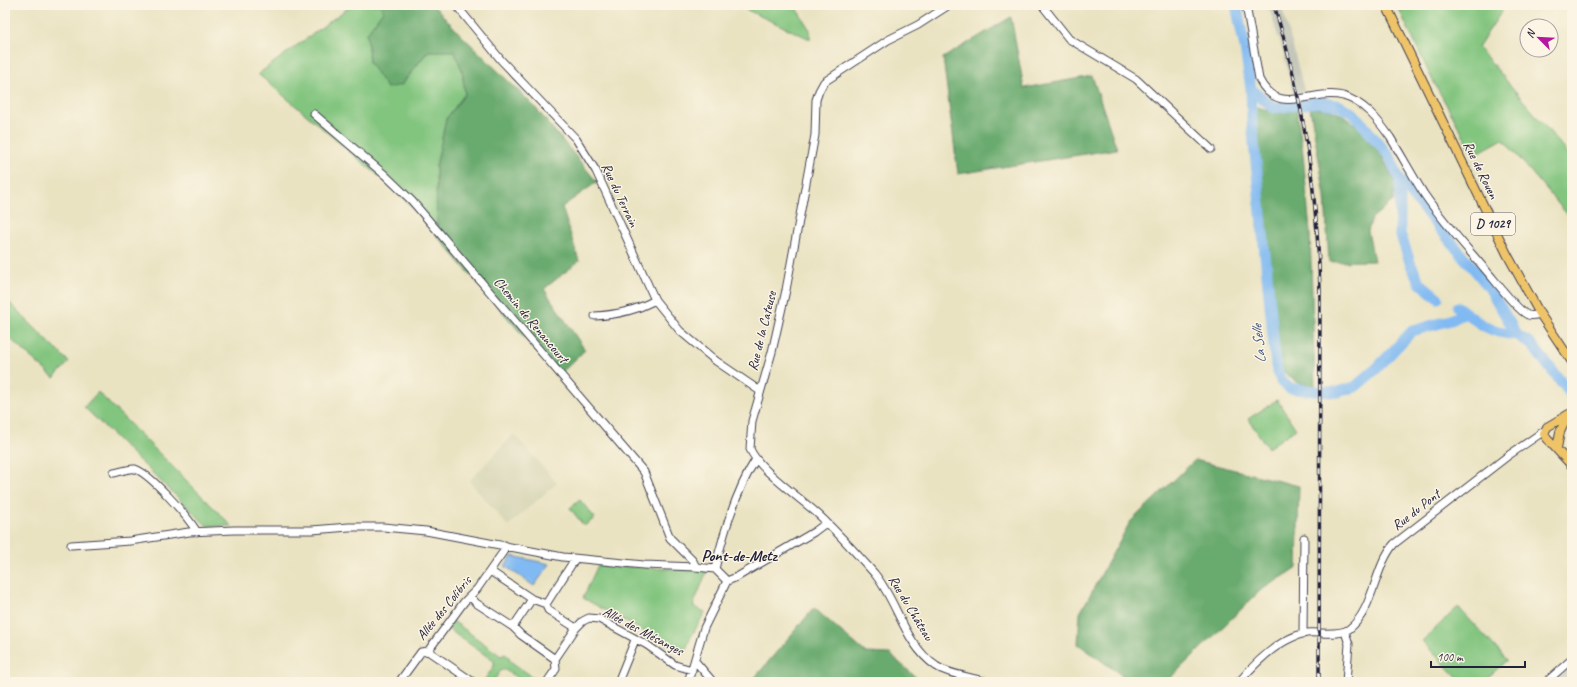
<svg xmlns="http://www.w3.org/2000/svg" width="1577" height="687" viewBox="0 0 1577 687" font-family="Caveat,sans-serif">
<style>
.built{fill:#d7d6b6}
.industrial{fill:#c3c6b9}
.green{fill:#82c57f;stroke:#52745d}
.forest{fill:#69aa6e;stroke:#466654}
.water{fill:#81baf2;stroke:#526e96}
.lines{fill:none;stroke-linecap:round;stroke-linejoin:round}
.river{stroke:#81baf2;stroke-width:11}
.minor-casing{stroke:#403f4f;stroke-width:9}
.major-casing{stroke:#403f4f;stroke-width:10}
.minor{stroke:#fff;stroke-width:7}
.major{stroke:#efc469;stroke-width:8}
.rail-casing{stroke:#22223b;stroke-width:3.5}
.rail{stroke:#fcf5e5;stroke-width:2;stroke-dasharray:6;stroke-linecap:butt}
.labels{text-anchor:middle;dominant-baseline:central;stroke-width:3;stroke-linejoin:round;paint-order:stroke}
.shield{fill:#fcf5e5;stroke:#63616e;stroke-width:1}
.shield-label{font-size:13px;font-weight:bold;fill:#22223b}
.street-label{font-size:14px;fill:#22223b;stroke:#fcf5e5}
.water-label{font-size:15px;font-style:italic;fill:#43577b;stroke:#fcf5e5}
.quarter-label{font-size:16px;font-weight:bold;fill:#22223b;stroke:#fcf5e5}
</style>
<rect width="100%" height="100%" fill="#fcf5e5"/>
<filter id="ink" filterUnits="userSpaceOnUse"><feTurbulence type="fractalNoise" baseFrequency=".025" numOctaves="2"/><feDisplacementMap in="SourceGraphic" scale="8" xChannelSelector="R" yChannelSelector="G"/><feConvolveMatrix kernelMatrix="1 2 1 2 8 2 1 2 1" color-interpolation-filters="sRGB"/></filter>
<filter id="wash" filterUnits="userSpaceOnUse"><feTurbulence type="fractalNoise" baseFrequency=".012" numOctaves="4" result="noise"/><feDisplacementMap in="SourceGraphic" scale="16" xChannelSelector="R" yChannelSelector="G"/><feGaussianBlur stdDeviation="0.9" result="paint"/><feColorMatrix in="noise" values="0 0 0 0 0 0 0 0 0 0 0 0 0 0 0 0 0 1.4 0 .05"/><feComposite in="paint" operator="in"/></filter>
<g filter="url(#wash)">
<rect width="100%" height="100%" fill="#eae3c2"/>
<path class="built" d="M 514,434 L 557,483 L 508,526 L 469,481 Z"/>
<path class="industrial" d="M 1268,5 L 1281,5 L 1292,43 L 1305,94 L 1294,96 L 1283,51 Z
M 1572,665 L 1572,682 L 1552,682 Z"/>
<path class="green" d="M 352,5 L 380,5 L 383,11 L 367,33 L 369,62 L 402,85 L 428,51 L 454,50 L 462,70 L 465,94 L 446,119 L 436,167 L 437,236 L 400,194 L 258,74 Z
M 742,5 L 794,5 L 810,30 L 810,39 L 745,9 Z
M 1397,5 L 1506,5 L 1478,47 L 1572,158 L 1572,220 L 1503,139 L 1474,155 L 1430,75 Z
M 5,298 L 69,362 L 54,378 L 5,334 Z
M 98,392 L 232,526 L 207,526 L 84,407 Z
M 1277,400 L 1296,429 L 1268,448 L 1248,419 Z
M 580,500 L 595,518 L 584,526 L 570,508 Z
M 598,565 L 707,571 L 693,606 L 705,612 L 691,637 L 684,654 L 583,598 Z
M 1458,607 L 1507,660 L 1483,682 L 1461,682 L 1422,641 Z
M 453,621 L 501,656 L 505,654 L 509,657 L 510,661 L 540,682 L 524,682 L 505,670 L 501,670 L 493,682 L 483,682 L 494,666 L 494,661 L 448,629 Z"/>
<path class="forest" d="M 380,5 L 433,5 L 460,34 L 534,106 L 597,182 L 562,207 L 579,261 L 544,289 L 585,350 L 558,376 L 437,236 L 436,167 L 446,119 L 465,94 L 462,70 L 454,51 L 428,51 L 401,85 L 387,88 L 369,62 L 367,33 L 383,11 Z
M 1011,17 L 1024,88 L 1092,76 L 1117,149 L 958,174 L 943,58 Z
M 1255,106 L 1275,113 L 1297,110 L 1303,154 L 1310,232 L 1315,387 C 1297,384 1291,380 1279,366 Z
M 1310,108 L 1324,108 L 1341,114 L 1358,126 L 1382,156 L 1396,184 L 1393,201 L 1372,218 L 1368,231 L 1374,261 L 1329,262 L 1325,196 Z
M 1195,460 L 1299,486 L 1297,568 L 1261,590 L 1166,682 L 1131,682 L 1078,644 L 1080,613 L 1130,522 Z
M 814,608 L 866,653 L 890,654 L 921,682 L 751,682 Z"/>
<path class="water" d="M 512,556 L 550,564 L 534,586 L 505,566 Z"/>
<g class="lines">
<path class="river" d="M 1236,5 L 1245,48 L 1251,89 L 1274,108 L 1319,102 L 1340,106 L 1354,114 L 1390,157 L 1400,181 L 1488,286 L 1517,335 L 1531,344 L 1570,393
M 1251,89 L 1252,123 L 1276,366 L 1281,381 L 1289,388 L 1315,391 L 1338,392 L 1355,387 L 1376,369 L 1412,331 L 1451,320 L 1465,313
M 1400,181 L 1400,233 L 1411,265 L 1420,283 L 1438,298
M 1458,307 C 1479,324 1490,333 1517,335"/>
</g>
</g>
<g filter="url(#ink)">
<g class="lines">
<g class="minor-casing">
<path id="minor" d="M 456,5 L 501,60 L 576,139 L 596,171 L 655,300 L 680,331 L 716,361 L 760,391
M 949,5 L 918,25 L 888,40 L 824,82 L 819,91 L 816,100 L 815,135 L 786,290 L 772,352 L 752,421 L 750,449 C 759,470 802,499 820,516 C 839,534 857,554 874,573 C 898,602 904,644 936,666 C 947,674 974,678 988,682
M 1042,5 L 1069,39 L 1136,79 L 1211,149
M 1246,5 L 1259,79 C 1278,118 1312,88 1343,96 C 1364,102 1378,120 1390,137 C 1402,156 1412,175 1424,194 C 1445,225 1471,252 1495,281 C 1501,288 1519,312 1528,315 C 1532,316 1537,315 1540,314
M 314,114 L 385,175 L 412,201 L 644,472 L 670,538 L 693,561 L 696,567
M 595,316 C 615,315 637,310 655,300
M 114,473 C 120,472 129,468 135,469 C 151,474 188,517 197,532
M 71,545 L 130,541 L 189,532 L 234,530 L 312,530 L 349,527 L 383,527 L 426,531 L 563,557 L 644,565 L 696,567 L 715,569 L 727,581
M 715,569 C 723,535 737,489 756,459
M 490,571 L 532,599 L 546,604 L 548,610 L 576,628
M 470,596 L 476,603 L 513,627 L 521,635 L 555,659
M 546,604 L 575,559
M 513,627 L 532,599
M 1345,632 L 1349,644 L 1346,682
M 1303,634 L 1304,538
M 428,651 L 473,682
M 695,661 L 713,682
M 399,682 L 421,652 L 428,651 L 464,602 L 477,589 L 503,552 L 505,545
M 547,682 L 556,669 L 555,659 L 576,628 L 583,621 L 589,618 L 599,619 L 647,645 L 675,665 L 692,670
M 618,682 L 635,640
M 688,682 L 704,628 L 727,581 L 737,577 L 814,532 L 826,523
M 1239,682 C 1256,662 1281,637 1307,633 C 1319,632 1340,636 1349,629 C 1374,610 1374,567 1394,544 L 1509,455 L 1544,431
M 1546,682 L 1572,659"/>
</g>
<g class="major-casing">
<path id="major" d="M 1386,5 L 1507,254 L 1540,314 L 1572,362
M 1569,414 L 1547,427 L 1544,434 C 1545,438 1567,460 1572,466
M 1557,448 L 1560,432 L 1568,415"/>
</g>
<use href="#minor" class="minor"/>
<use href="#major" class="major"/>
<g class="rail-casing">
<path id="rail" d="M 1274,5 C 1304,100 1317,190 1320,290 L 1319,682"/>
</g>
<use href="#rail" class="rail"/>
</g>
</g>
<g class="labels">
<rect class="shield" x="1471" y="213" width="44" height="22" rx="3"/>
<g class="shield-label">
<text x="1493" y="224">D 1029</text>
</g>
<g class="street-label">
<text transform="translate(1481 170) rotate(64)">Rue de Rouen</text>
<text transform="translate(620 195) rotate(65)">Rue du Terrain</text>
<text transform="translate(531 320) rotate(50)">Chemin de Renancourt</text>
<text transform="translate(762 331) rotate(-76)">Rue de la Cateuse</text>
<text transform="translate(1416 510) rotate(-38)">Rue du Pont</text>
<text transform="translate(444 608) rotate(-51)">Allée des Colibris</text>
<text transform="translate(911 608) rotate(59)">Rue du Château</text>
<text transform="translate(643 631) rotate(28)">Allée des Mésanges</text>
</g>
<g class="water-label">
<text transform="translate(1259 344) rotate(-96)">La Selle</text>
</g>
<g class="quarter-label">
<text x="739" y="556">Pont-de-Metz</text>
</g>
</g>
<rect width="1577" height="687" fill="none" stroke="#fcf5e5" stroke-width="20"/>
<g transform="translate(1539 38) rotate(294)"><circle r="19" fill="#fcf5e5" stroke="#a5a1a1"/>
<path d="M0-3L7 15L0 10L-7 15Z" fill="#b5179e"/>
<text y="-6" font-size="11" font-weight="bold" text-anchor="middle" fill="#22223b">N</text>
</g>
<path d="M1431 661v6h94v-6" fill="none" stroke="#22223b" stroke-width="2"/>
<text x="1437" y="661" font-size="12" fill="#22223b" stroke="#fcf5e5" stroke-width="3" paint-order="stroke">100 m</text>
</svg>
